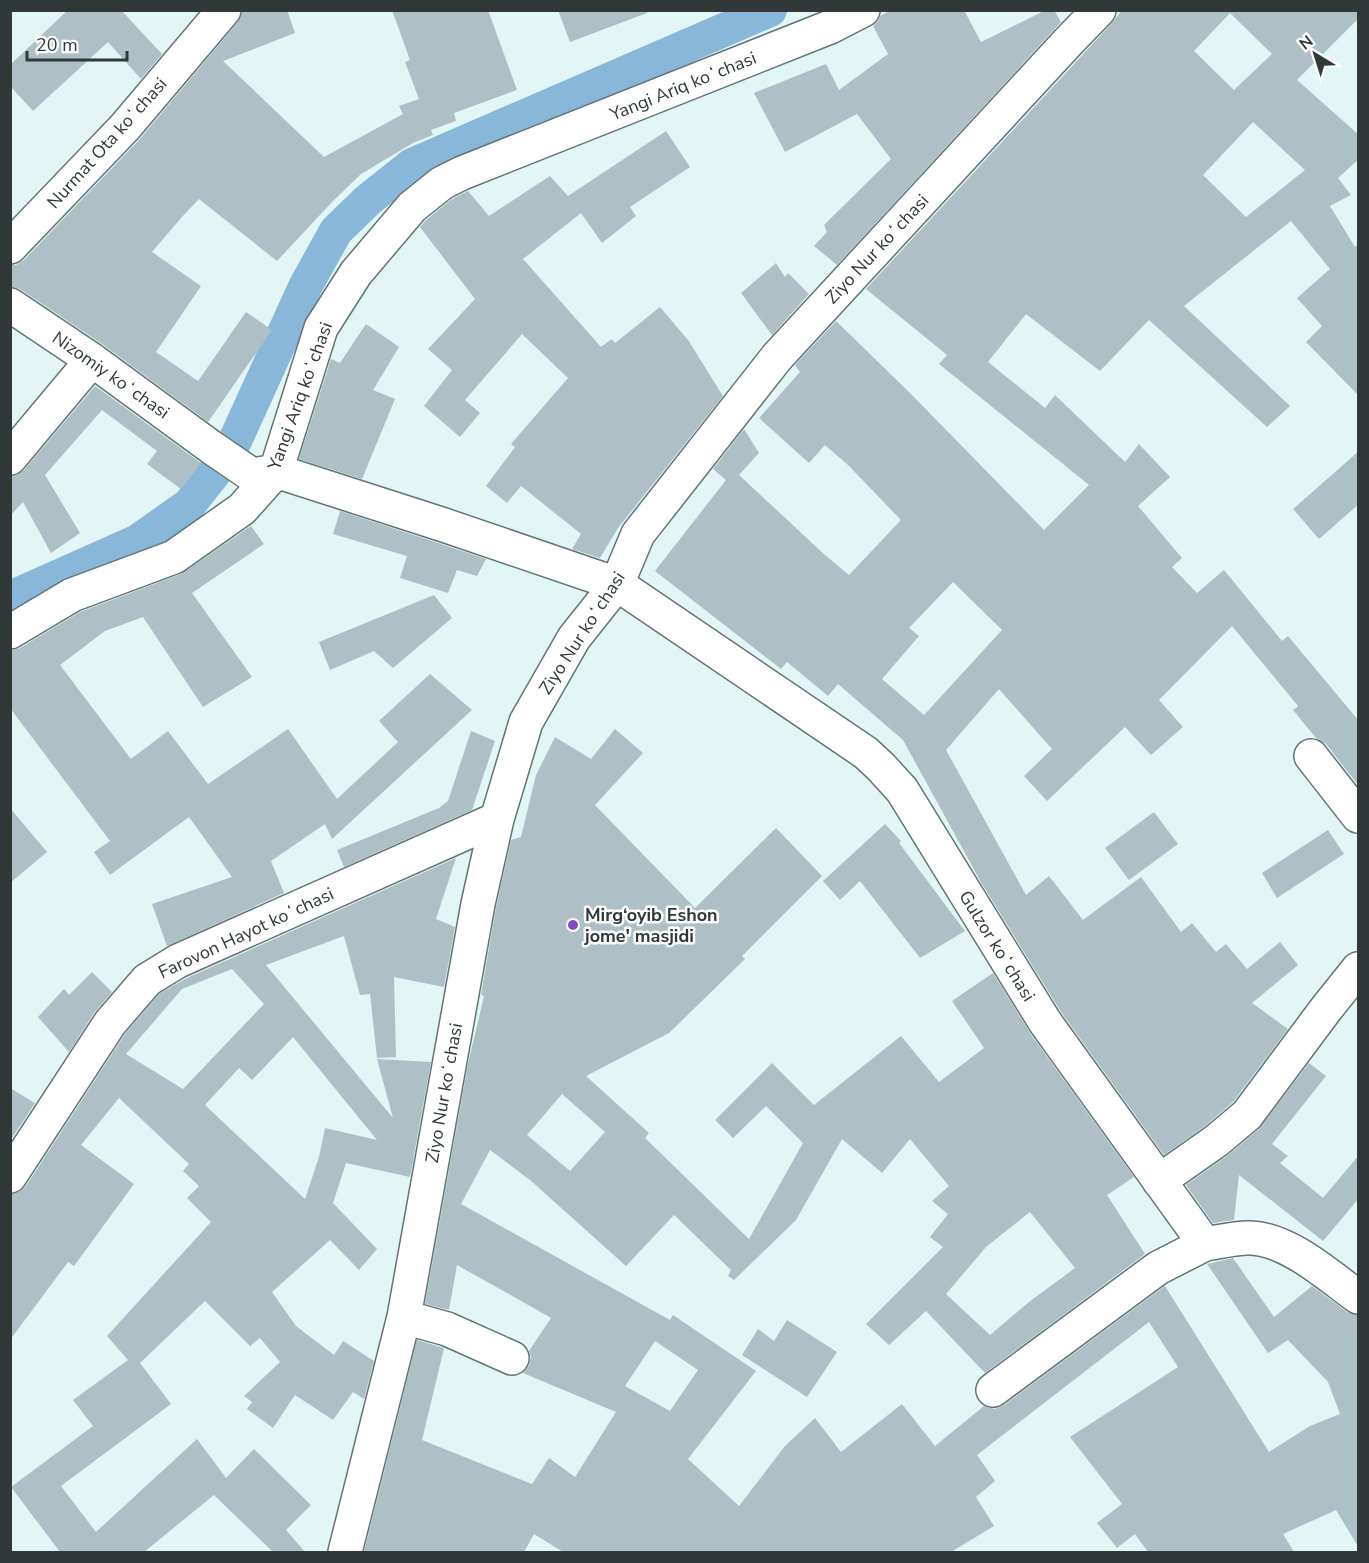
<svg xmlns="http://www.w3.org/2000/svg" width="1369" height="1563" viewBox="0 0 1369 1563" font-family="'Nunito Sans',sans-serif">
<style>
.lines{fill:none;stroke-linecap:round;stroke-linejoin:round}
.canal{stroke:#88b7d9;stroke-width:34}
.building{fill:#aebfc5;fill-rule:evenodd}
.minor-casing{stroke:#637475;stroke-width:36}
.minor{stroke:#fff;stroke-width:33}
.poi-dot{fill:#844cc3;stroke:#fff;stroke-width:2}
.labels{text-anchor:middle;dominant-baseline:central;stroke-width:5;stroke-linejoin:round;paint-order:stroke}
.street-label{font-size:18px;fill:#303838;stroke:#fff}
.poi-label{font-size:18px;font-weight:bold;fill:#303838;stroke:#fff;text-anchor:start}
</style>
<rect width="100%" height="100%" fill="#e2f6f6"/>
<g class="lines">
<path class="canal" d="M 10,598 L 138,541 L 189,505 L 229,454 L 305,287 L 336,231 L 368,200 L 412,165 L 770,10"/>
</g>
<path class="building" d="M 68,10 L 121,10 L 162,54 L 141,79 L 108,42 L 33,111 L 10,86 L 10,65 Z
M 242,10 L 287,10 L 295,33 L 223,61 L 324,157 L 403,114 L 399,106 L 419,99 L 405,62 L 410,60 L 392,10 L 488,10 L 517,90 L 454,113 L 456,121 L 431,130 L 433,135 L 413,143 L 361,174 L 332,202 L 277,261 L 199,199 L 181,218 L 152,252 L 201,286 L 156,352 L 198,381 L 246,312 L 272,330 L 208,422 L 102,344 L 20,289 L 10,286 L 10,265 L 16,265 L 24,260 L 139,140 L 238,22 Z
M 558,10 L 647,10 L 647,13 L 570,42 Z
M 892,10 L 964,10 L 981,42 L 1046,10 L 1054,10 L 1061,22 L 837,265 L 814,246 L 827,232 L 824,225 L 891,159 L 857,114 L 785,152 L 754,93 L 826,64 L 839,90 L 888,54 L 873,26 L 878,21 L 880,16 Z
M 1122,10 L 1359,10 L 1359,18 L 1297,80 L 1359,135 L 1359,159 L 1338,178 L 1351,195 L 1330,206 L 1355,247 L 1359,243 L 1359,396 L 1306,342 L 1322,326 L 1297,298 L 1330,269 L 1291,221 L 1184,306 L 1290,406 L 1267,427 L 1149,320 L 1100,371 L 1026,314 L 988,362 L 1045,408 L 1055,395 L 1125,462 L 1139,444 L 1170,477 L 1138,506 L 1182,558 L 1172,567 L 1197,593 L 1224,570 L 1282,641 L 1288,636 L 1359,721 L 1359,786 L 1326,744 L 1316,738 L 1293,710 L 1298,706 L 1232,626 L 1159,700 L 1183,727 L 1151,755 L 1125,727 L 1047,801 L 1024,776 L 1052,749 L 999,689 L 946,750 L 1026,895 L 1049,876 L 1083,920 L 1141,877 L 1181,932 L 1192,923 L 1216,952 L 1226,944 L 1247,969 L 1280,942 L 1298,965 L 1252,1003 L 1288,1029 L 1233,1102 L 1205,1126 L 1164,1155 L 1061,1012 L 982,884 L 903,740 L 838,684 L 828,696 L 787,662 L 781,669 L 655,571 L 726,480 L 713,469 L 744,429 L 759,453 L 739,475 L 825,555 L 849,575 L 901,520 L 848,465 L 825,445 L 809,463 L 759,418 L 800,372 L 795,365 L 836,321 L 911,394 L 1044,530 L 1089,485 L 939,364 L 947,355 L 866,289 L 1112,23 ZM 1230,13 L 1272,54 L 1234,90 L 1194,51 ZM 1253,122 L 1305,170 L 1246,217 L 1203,175 ZM 953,582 L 1002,630 L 924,715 L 882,679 L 919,636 L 909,628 Z
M 666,131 L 690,167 L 630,207 L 636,216 L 602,243 L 581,213 L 523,259 L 601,347 L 612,339 L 615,343 L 660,307 L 688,340 L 723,396 L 618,528 L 600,558 L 572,549 L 581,534 L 521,486 L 507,503 L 486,486 L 515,447 L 511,444 L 568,378 L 522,334 L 465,400 L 480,413 L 460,437 L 424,406 L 452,370 L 428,349 L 475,299 L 420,227 L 425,221 L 452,199 L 468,191 L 489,216 L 550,176 L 568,196 Z
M 776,263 L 785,277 L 788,273 L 809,294 L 772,335 L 741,293 Z
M 366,324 L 399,347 L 373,390 L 395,399 L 362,479 L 299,459 L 331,359 L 340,363 Z
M 95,386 L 201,463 L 181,489 L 147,464 L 157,451 L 102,410 L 45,475 L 80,533 L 51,553 L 23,502 L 10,516 L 10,476 L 17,475 L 24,470 Z
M 1359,451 L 1359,504 L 1319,539 L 1293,509 Z
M 340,511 L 438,543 L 486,559 L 477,576 L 457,570 L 448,593 L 400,578 L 407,556 L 333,534 Z
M 251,526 L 264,544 L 192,593 L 252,677 L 203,707 L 143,617 L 105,631 L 60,665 L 131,759 L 168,731 L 208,784 L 288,729 L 337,799 L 398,742 L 379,721 L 430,674 L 472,710 L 332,839 L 325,824 L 271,861 L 284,893 L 167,946 L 152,904 L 232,877 L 189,817 L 110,875 L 94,852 L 110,841 L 10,708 L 10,651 L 20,648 L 80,612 L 181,574 Z
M 434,595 L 452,618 L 393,668 L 374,651 L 330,670 L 319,642 Z
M 615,729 L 643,753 L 595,805 L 695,908 L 776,828 L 822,876 L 742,956 L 745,959 L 669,1033 L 586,1076 L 649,1133 L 645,1138 L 749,1239 L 803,1143 L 766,1106 L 733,1138 L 715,1120 L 772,1063 L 814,1105 L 901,1036 L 939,1082 L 984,1048 L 952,1001 L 993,973 L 1030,1033 L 1134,1177 L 1107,1195 L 1145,1254 L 985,1373 L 926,1311 L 889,1345 L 866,1324 L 943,1247 L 930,1237 L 948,1214 L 932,1201 L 949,1186 L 910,1139 L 882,1173 L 842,1139 L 796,1220 L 734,1280 L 728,1276 L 731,1270 L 674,1215 L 626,1266 L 530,1180 L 490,1150 L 461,1204 L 670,1320 L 673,1315 L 756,1371 L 688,1459 L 739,1506 L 785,1446 L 815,1418 L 841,1452 L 902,1404 L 935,1446 L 984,1406 L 995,1409 L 1004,1405 L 1165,1286 L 1269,1452 L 1310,1426 L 1340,1414 L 1328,1382 L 1288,1340 L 1268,1353 L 1207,1264 L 1233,1258 L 1274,1317 L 1312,1286 L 1347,1312 L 1359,1315 L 1359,1548 L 1336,1510 L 1283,1534 L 1294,1552 L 1148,1552 L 1135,1534 L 1117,1548 L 1097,1523 L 1122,1504 L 1070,1437 L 1178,1367 L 1149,1322 L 977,1455 L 995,1481 L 976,1497 L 994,1526 L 951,1552 L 563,1552 L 534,1534 L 524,1552 L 364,1552 L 417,1340 L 444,1348 L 422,1440 L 532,1484 L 549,1458 L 575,1477 L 616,1412 L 523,1373 L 529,1365 L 531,1357 L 529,1351 L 551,1318 L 507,1293 L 457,1265 L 449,1310 L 425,1304 L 468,1064 L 484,996 L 481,995 L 496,908 L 511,840 L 521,837 L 536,775 L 555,737 L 591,759 ZM 562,1094 L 605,1132 L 570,1171 L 527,1135 ZM 1030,1212 L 1075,1268 L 1029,1302 L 990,1335 L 946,1294 L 986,1247 ZM 655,1341 L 698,1370 L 670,1411 L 625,1386 Z
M 471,731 L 495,741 L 472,810 L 344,867 L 337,850 L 439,808 L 448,801 Z
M 10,808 L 47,852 L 10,883 Z
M 1154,812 L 1178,844 L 1129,880 L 1105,848 Z
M 885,824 L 901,841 L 899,843 L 965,931 L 920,958 L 860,881 L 840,900 L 823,881 Z
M 1328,830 L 1344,854 L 1277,898 L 1262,873 Z
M 456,858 L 436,919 L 455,927 L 444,987 L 394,977 L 396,1057 L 377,1058 L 370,994 L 360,995 L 344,936 L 266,965 L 393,1118 L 377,1059 L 431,1062 L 410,1177 L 346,1163 L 333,1203 L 377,1249 L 359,1270 L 330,1240 L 272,1292 L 296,1326 L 334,1355 L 343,1341 L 374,1361 L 364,1399 L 353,1392 L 333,1420 L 295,1395 L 273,1428 L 247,1409 L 252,1402 L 244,1396 L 280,1362 L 260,1338 L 250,1346 L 205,1301 L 140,1363 L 171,1404 L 61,1486 L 96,1532 L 197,1439 L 226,1478 L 254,1449 L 311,1505 L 286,1530 L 305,1552 L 273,1552 L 214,1495 L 144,1552 L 60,1552 L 11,1487 L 93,1426 L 73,1400 L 128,1360 L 107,1336 L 211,1222 L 187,1198 L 199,1186 L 183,1171 L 189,1164 L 119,1098 L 81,1145 L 134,1184 L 74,1266 L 68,1262 L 10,1340 L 10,1194 L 19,1192 L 26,1186 L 125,1034 L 159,994 L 187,978 ZM 232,969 L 264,1004 L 183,1089 L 126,1054 L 182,989 ZM 293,1037 L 377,1140 L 325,1128 L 319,1157 L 305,1199 L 205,1105 L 239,1068 L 252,1080 Z
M 92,972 L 112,992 L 94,1013 L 69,1052 L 38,1017 L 64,989 L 69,995 Z
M 1309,1063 L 1326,1076 L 1272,1144 L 1288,1156 L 1280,1163 L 1323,1198 L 1359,1155 L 1359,1198 L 1323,1241 L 1239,1175 L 1234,1220 L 1213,1223 L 1186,1185 L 1227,1156 L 1259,1129 Z
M 10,1088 L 35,1103 L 10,1141 Z
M 787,1320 L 837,1352 L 807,1397 L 742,1355 L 758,1329 L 774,1341 Z"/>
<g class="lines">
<g class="minor-casing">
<path id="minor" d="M 10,247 L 125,127 L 224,10
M 10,305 L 92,360 L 211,447 L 252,475 L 276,471 L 444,525 L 617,584 L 866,753 L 881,767 L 902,790 L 1045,1022 L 1205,1244 C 1218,1242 1238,1237 1251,1238 C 1288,1239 1329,1276 1358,1297
M 10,458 L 92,360
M 10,632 L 72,595 L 174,557 L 242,509 L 276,471 L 321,328 L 356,273 L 412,207 L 442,183 L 462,173 L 830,27 L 863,10
M 1311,756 L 1358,816
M 10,1176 L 110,1023 L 147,980 L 178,961 L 497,819
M 1159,1181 L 1216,1141 L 1247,1115 L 1326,1009 L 1358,969
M 404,1317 L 447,1329 L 512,1358
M 993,1390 L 1158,1268 L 1205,1244
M 345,1552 L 404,1317 L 478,904 L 497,819 L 526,722 L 574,638 L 617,584 L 638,534 L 777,357 L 1068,42 L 1099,10"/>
</g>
<use href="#minor" class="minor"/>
</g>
<circle class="poi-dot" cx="573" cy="925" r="6"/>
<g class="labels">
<g class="street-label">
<text transform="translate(683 86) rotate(-22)">Yangi Ariq koʻchasi</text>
<text transform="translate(107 143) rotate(-48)">Nurmat Ota koʻchasi</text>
<text transform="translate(877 249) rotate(-47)">Ziyo Nur koʻchasi</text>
<text transform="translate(111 375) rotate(35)">Nizomiy koʻchasi</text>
<text transform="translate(300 396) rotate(-70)">Yangi Ariq koʻchasi</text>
<text transform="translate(582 633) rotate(-57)">Ziyo Nur koʻchasi</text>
<text transform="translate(246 933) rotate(-25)">Farovon Hayot koʻchasi</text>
<text transform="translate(997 946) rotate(58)">Gulzor koʻchasi</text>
<text transform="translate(444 1093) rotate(-80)">Ziyo Nur koʻchasi</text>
</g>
<g class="poi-label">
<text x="585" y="915">Mirg‘oyib Eshon<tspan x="585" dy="21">jome' masjidi</tspan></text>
</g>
</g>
<rect width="1369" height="1563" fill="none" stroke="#303838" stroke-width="24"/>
<g transform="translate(1315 54) rotate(322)" stroke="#ffffff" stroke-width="4.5" paint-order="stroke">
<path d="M0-4.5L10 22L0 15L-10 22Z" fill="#303838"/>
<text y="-9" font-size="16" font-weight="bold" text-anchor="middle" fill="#303838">N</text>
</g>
<path d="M27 51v9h100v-9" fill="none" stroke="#303838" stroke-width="3"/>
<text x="36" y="51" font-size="18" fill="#303838" stroke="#ffffff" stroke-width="4.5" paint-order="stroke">20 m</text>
</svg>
